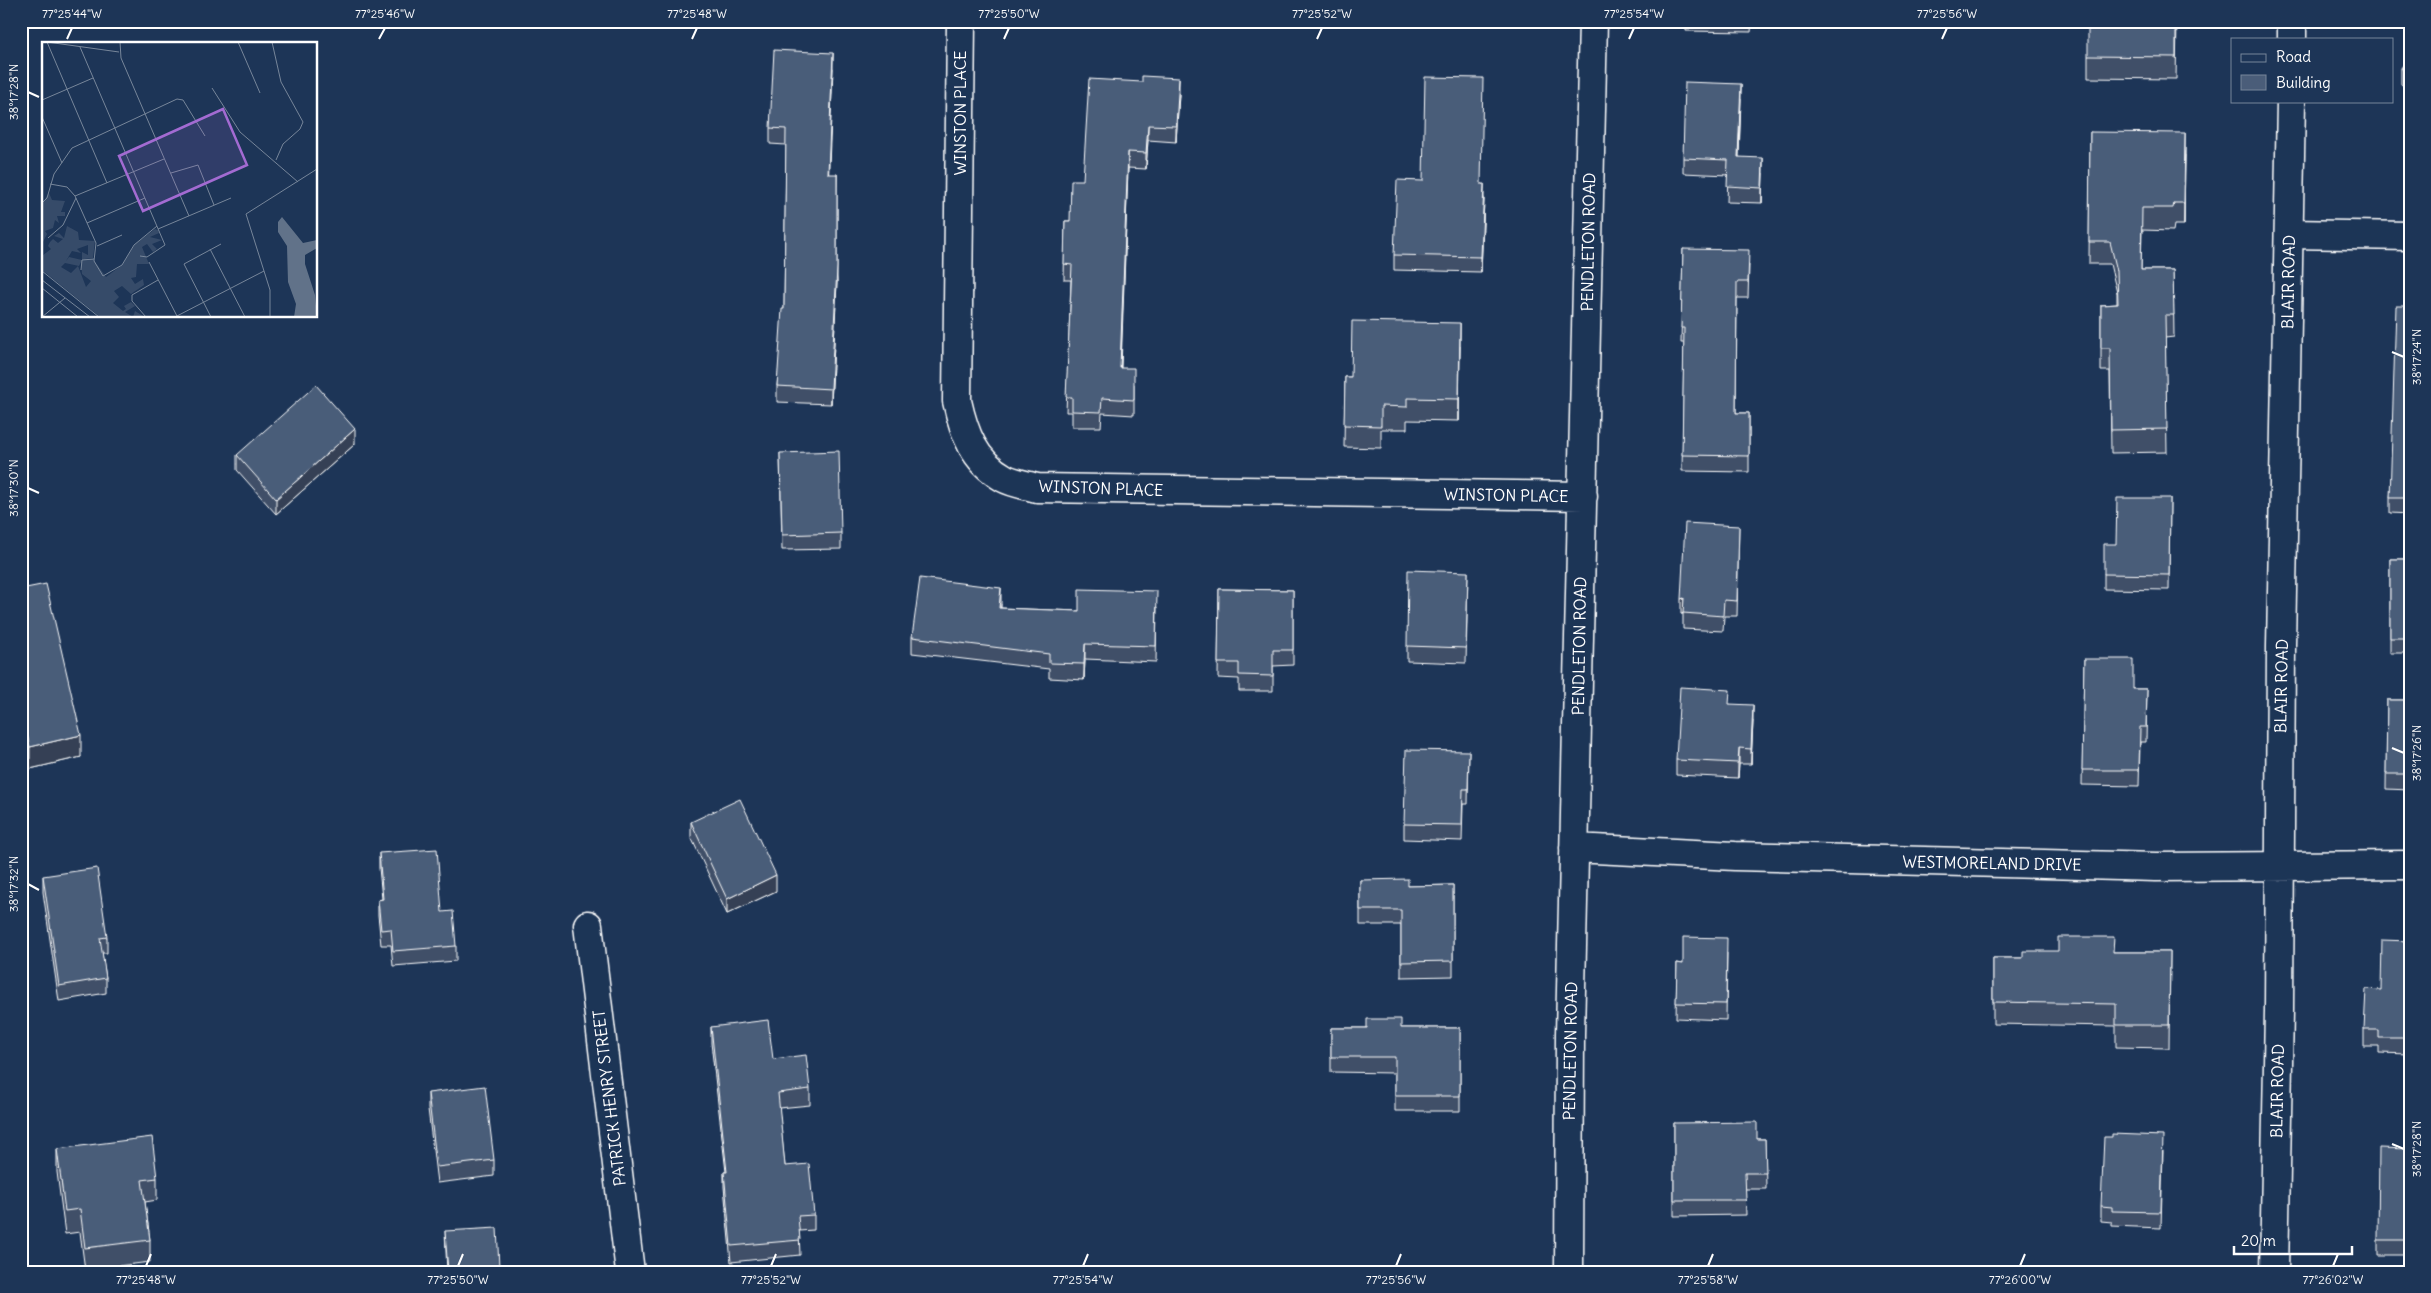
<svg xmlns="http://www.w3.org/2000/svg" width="2431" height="1293" viewBox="0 0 2431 1293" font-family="Delius,sans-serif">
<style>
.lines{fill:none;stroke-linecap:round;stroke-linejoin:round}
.minor-casing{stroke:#fff;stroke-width:31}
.minor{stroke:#1d3557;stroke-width:28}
.wall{fill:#405068;stroke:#fff}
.shaded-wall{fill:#344155;stroke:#fff}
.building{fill:#4a5d79;stroke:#fff}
.ticks{fill:none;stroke:#fff;stroke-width:2}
.labels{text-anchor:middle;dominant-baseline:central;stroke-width:4.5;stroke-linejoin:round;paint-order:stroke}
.street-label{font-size:16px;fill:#fff;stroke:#1d3557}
.inset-road{fill:none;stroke:#77869a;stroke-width:1}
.view{fill:#a36bd2;fill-opacity:0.15;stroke:#a36bd2;stroke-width:2.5}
.inset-edge{fill:none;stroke:#fff;stroke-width:2.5}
.neatline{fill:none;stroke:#fff;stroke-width:2}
.ticks-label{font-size:12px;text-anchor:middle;fill:#fff}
</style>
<rect width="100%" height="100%" fill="#1d3557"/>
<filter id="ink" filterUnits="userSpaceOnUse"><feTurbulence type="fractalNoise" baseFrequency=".02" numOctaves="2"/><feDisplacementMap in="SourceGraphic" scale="10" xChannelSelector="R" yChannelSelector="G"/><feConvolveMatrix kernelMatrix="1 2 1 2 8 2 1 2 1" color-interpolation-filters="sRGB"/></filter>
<g filter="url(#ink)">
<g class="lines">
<g class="minor-casing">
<path id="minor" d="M 961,21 L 957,401 C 964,433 974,461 1004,478 C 1013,483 1027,485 1037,488 L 1583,496
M 2292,39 L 2292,21
M 2289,234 L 2410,236
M 1574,848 L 1735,856 L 2156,867 L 2410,865
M 588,925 L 630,1272
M 1569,1272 L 1570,1034 L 1593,21
M 2274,1272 L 2279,1011 L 2281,646 L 2291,101"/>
</g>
<use href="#minor" class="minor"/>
</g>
<path class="wall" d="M 1430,21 L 1485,21 L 1485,25 L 1430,23 Z
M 1686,21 L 1752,21 L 1751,32 L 1686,31 Z
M 2177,21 L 2176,79 L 2088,78 L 2088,56 Z
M 2410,57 L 2410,91 L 2401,84 L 2401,68 Z
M 833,68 L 828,174 L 837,282 L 831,404 L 777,402 L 777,386 L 784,309 L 786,145 L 770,144 L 770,128 Z
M 1179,94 L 1176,142 L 1148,140 L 1146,169 L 1128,168 L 1121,368 L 1134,384 L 1134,415 L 1102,413 L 1101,427 L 1072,427 L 1072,412 L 1066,412 L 1071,280 L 1064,280 L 1065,221 L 1070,221 L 1083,180 Z
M 1741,99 L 1739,157 L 1763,173 L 1762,203 L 1727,202 L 1728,175 L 1683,173 L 1683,158 Z
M 2090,132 L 2185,155 L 2184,225 L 2174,225 L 2173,231 L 2142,230 L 2141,270 L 2173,270 L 2174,337 L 2165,338 L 2167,452 L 2111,453 L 2110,371 L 2101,371 L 2101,305 L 2117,304 L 2117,293 L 2110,264 L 2089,264 Z
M 1481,184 L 1484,199 L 1481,272 L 1394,270 L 1394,255 Z
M 1683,249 L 1749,265 L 1748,298 L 1737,298 L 1736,413 L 1749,413 L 1749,472 L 1682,471 L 1684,343 L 1681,343 Z
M 2410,306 L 2410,514 L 2390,513 L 2390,498 Z
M 1460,346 L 1459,421 L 1407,420 L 1407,429 L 1381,429 L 1381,448 L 1344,447 L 1345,377 L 1351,377 Z
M 355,444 L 276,514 L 237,470 L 237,455 Z
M 780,453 L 841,533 L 841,549 L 782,550 Z
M 2170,498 L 2169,590 L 2104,589 L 2104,574 L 2116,544 Z
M 1739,526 L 1737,616 L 1724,616 L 1723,631 L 1683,629 L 1683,614 L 1681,614 Z
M 2390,559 L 2410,559 L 2410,653 L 2390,653 Z
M 1468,572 L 1466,663 L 1407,661 L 1407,646 Z
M 21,589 L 81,757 L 30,769 L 21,730 Z
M 1219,589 L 1293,590 L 1293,665 L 1273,666 L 1273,691 L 1239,691 L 1239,679 L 1218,678 Z
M 1001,604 L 1001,608 L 1079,611 L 1157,607 L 1156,662 L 1085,659 L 1084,680 L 1049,678 L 1049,669 L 912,653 L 912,637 Z
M 2084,659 L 2133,689 L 2147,689 L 2146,742 L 2140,742 L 2139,786 L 2082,785 Z
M 2387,700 L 2410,700 L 2410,790 L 2386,789 Z
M 1730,704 L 1753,721 L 1751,764 L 1739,764 L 1738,778 L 1676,775 L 1676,760 Z
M 1469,751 L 1468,804 L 1463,804 L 1462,841 L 1404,839 L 1404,824 Z
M 691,822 L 776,891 L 727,914 L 691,837 Z
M 379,853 L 442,912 L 456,946 L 456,961 L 393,966 L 391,945 L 381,945 L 378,915 L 378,900 L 382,899 L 379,868 Z
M 43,876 L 107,937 L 107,953 L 102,953 L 106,978 L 106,993 L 59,1001 L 43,892 Z
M 1360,880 L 1408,886 L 1453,885 L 1453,976 L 1401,977 L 1401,925 L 1360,925 Z
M 2410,941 L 2410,1054 L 2379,1053 L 2379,1046 L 2364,1046 L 2364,1030 L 2381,990 Z
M 2114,952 L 2170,952 L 2169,1048 L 2116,1047 L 2116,1026 L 1993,1024 L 1993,958 L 2023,958 Z
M 1727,953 L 1726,1020 L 1676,1018 L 1677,963 L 1683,964 Z
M 711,1027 L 773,1059 L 810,1089 L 810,1105 L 779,1108 L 785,1166 L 814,1215 L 814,1230 L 799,1231 L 800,1255 L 731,1262 L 724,1187 L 724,1172 L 726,1172 L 711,1043 Z
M 1331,1028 L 1460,1028 L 1460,1111 L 1395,1111 L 1395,1073 L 1331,1072 Z
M 428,1093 L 494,1160 L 494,1176 L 437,1183 L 428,1109 Z
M 1674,1123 L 1757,1139 L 1765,1139 L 1766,1189 L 1745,1189 L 1746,1215 L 1674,1216 Z
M 57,1149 L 157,1178 L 157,1200 L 145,1202 L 150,1240 L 150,1262 L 85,1270 L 80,1232 L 65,1234 L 57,1172 Z
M 2410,1149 L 2410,1255 L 2378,1255 L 2378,1240 Z
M 2163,1151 L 2161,1228 L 2112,1226 L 2112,1222 L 2101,1221 L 2101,1206 Z
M 445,1231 L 499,1267 L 508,1272 L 447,1272 Z"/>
<path class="shaded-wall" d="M 833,53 L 833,68 L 828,190 L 828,174 Z
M 1179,78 L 1179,94 L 1176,142 L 1176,126 Z
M 1741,84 L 1741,99 L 1738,172 L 1738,157 Z
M 1148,125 L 1148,140 L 1146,169 L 1146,153 Z
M 2185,133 L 2185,155 L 2184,225 L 2184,203 Z
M 1128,152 L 1128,168 L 1120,383 L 1120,368 Z
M 1763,158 L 1763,173 L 1762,203 L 1762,188 Z
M 837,174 L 837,282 L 831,404 L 831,389 Z
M 1484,184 L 1484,199 L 1481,272 L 1481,257 Z
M 1460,323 L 1460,346 L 1459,421 L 1459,399 Z
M 355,429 L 355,444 L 276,514 L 276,499 Z
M 1001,588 L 1001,604 L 999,624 L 999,608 Z
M 1684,598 L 1684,613 L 1681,614 L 1681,599 Z
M 1085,644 L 1085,659 L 1084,680 L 1084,664 Z
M 1753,705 L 1753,721 L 1751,764 L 1751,749 Z
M 81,735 L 81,757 L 30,769 L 30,747 Z
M 1739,748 L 1739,764 L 1738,778 L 1738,763 Z
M 776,875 L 776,891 L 727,914 L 727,899 Z"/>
<path class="building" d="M 2088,21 L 2176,21 L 2176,57 L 2088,56 Z
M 774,50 L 833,53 L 828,174 L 837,174 L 837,267 L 831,389 L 777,386 L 782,309 L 784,309 L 786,129 L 770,128 Z
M 2410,57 L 2410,75 L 2401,68 Z
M 1142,76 L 1179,78 L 1176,126 L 1148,125 L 1146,153 L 1128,152 L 1120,368 L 1134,368 L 1134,400 L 1102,398 L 1101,412 L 1072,411 L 1072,397 L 1066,397 L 1072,265 L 1064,264 L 1065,221 L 1070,221 L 1071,180 L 1083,180 L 1089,79 L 1142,82 Z
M 1425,77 L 1483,78 L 1481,184 L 1484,184 L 1481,257 L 1394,255 L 1397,180 L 1423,181 Z
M 1685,82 L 1741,84 L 1738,157 L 1763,158 L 1762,188 L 1727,186 L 1728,160 L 1683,158 Z
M 2090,132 L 2185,133 L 2184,203 L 2174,203 L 2173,208 L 2142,208 L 2141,270 L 2173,270 L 2174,315 L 2165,315 L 2167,429 L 2111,430 L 2110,348 L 2101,348 L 2101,305 L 2118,304 L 2117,271 L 2110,242 L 2089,242 Z
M 1683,249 L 1749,250 L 1748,282 L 1737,282 L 1736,413 L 1749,413 L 1749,456 L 1682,455 L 1684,328 L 1681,328 Z
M 2396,306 L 2410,306 L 2410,498 L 2390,498 Z
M 1352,321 L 1460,323 L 1459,399 L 1407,398 L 1407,407 L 1381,406 L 1381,426 L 1344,425 L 1345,377 L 1351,377 Z
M 316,385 L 355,429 L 276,499 L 237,455 Z
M 839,451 L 841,533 L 782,535 L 780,453 Z
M 2117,498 L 2170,498 L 2169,575 L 2104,574 L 2104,544 L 2116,544 Z
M 1685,523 L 1739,526 L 1737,601 L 1724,600 L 1723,616 L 1683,613 L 1684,598 L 1681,599 Z
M 2390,559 L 2410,559 L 2410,638 L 2390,638 Z
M 1408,570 L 1468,572 L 1466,648 L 1407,646 Z
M 920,578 L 1001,588 L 999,608 L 1079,611 L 1079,589 L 1157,591 L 1156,646 L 1085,644 L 1084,664 L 1049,663 L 1049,654 L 912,637 Z
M 46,584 L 81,735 L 30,747 L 21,708 L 21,589 Z
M 1219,589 L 1293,590 L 1293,650 L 1273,650 L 1273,676 L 1239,675 L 1239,663 L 1218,663 Z
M 2084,659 L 2133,659 L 2133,689 L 2147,689 L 2146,727 L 2140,727 L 2139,770 L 2082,770 Z
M 1680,687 L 1730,690 L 1729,704 L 1753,705 L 1751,749 L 1739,748 L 1738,763 L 1676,760 Z
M 2387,700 L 2410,700 L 2410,774 L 2386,774 Z
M 1406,750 L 1469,751 L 1468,789 L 1463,789 L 1462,825 L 1404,824 Z
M 740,799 L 776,875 L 727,899 L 691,822 Z
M 437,849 L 442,912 L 453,911 L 456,946 L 393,951 L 391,929 L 381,930 L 378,900 L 383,899 L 379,853 Z
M 97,868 L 107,937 L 100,938 L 106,978 L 59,986 L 43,876 Z
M 1408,879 L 1408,886 L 1453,885 L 1453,961 L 1401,962 L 1401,910 L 1360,910 L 1360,880 Z
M 1683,937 L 1727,938 L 1726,1004 L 1676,1003 L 1677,963 L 1683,964 Z
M 2058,937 L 2114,937 L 2113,952 L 2170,952 L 2169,1025 L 2116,1025 L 2116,1004 L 1993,1002 L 1993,958 L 2023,958 L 2023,951 L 2058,951 Z
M 2382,940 L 2410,941 L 2410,1038 L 2379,1038 L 2379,1030 L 2364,1030 L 2366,989 L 2381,990 Z
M 1367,1019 L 1401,1019 L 1401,1028 L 1460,1028 L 1460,1096 L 1395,1096 L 1395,1057 L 1331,1057 L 1331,1028 L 1367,1028 Z
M 768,1020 L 773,1059 L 806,1055 L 810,1089 L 778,1093 L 785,1166 L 809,1164 L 814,1215 L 798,1216 L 800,1240 L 731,1246 L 724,1172 L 727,1172 L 711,1027 Z
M 485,1086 L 494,1160 L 437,1167 L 428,1093 Z
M 1757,1122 L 1757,1139 L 1765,1139 L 1766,1173 L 1745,1173 L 1746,1200 L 1674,1200 L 1674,1123 Z
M 2112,1134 L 2163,1136 L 2161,1212 L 2112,1211 L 2112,1207 L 2101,1206 L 2104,1137 L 2112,1137 Z
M 152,1137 L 157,1178 L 142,1180 L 150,1240 L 85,1248 L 80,1209 L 65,1211 L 57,1149 Z
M 2379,1148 L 2410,1149 L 2410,1240 L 2378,1240 Z
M 497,1228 L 499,1267 L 507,1267 L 508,1272 L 448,1272 L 445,1231 Z"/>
</g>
<path class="ticks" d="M 67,39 L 72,28M 379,39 L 385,28M 692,39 L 697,28M 1004,39 L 1009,28M 1317,39 L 1322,28M 1629,39 L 1634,28M 1942,39 L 1947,28M 28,92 L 39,97M 2392,352 L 2404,357M 28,488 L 39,493M 2392,748 L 2404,753M 28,884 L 39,890M 2392,1144 L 2404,1149M 146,1266 L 151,1254M 458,1266 L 463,1254M 771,1266 L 776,1254M 1083,1266 L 1088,1254M 1396,1266 L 1401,1254M 1708,1266 L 1713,1254M 2020,1266 L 2025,1254M 2333,1266 L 2338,1254"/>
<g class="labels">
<g class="street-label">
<text transform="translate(960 113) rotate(-90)">WINSTON PLACE</text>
<text transform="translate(1588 242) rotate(-89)">PENDLETON ROAD</text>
<text transform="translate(2288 282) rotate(-89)">BLAIR ROAD</text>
<text transform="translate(1101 488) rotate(2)">WINSTON PLACE</text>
<text transform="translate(1506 495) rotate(1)">WINSTON PLACE</text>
<text transform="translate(1579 646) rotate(-89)">PENDLETON ROAD</text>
<text transform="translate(2281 686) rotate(-89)">BLAIR ROAD</text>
<text transform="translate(1992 863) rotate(1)">WESTMORELAND DRIVE</text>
<text transform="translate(1570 1051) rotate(-89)">PENDLETON ROAD</text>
<text transform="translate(2277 1091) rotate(-89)">BLAIR ROAD</text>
<text transform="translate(609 1098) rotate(-97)">PATRICK HENRY STREET</text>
</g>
</g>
<g transform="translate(42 42)">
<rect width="275" height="275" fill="#1d3557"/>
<path d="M 7,151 L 10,158 L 23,159 L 19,170 L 23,170 L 23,174 L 15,174 L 17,181 L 13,178 L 11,186 L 3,189 L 5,192 L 0,202 L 0,161 ZM 25,184 L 36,190 L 37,198 L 53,199 L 51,216 L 43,217 L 51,217 L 64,235 L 80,223 L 93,202 L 113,187 L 116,188 L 117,191 L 108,195 L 120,198 L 110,202 L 115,207 L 111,210 L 105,202 L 100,205 L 107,222 L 95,222 L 94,235 L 89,236 L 93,242 L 101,237 L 102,243 L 89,252 L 80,244 L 72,249 L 77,255 L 71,261 L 81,269 L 84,267 L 82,264 L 89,260 L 93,264 L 83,270 L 91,275 L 93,269 L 101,274 L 100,275 L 58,275 L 0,228 L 0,214 L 9,207 L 6,204 L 8,200 L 11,197 L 16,201 L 21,197 L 12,194 L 17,191 L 22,196 ZM 46,203 L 46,213 L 40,210 L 40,218 L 27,215 L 24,219 L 30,209 L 39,211 L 35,207 ZM 39,220 L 40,232 L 49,239 L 44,245 L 36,224 L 29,231 L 19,225 L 23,221 L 37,224 Z" fill="#364b69" fill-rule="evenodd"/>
<path d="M 240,175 L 261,201 L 275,198 L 275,206 L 263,213 L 263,222 L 273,253 L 275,275 L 252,275 L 254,262 L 246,240 L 245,204 L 236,190 L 236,180 Z" fill="#617289"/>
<path class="inset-road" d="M 5,0 L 65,141M 5,0 L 77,10M 78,0 L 79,16 L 147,174M 196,0 L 218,51M 230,0 L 239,40 L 261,80 L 258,87 L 241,102 L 234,118M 38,5 L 123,203 L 105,215 L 98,214M 170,46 L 198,90 L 256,140M 0,58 L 51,36M 0,75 L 20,121M 129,131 L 156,123 L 172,163M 8,142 L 25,145 L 33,154 L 54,201 L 52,219 L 61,234 L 80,223 L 92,203 L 115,184M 33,154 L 122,117M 0,161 L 5,156 L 12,132 L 30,106 L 135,57 L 141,58 L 163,94M 45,181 L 103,156M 116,187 L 189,156M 6,196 L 21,183 L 34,156M 55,204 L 80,193M 168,207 L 203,275M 107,220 L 135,274M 39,228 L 40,218 L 52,217M 0,229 L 57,275M 0,238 L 48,275M 0,246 L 36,275M 0,275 L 23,256M 104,275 L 90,259 L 90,253 L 116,238M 133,275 L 222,229M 169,275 L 142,222 L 179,202M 228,275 L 228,248 L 204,172 L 275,127"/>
<path class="view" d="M 181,67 L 205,123 L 101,169 L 77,114 Z"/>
<rect width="275" height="275" class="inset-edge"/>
</g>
<rect width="2431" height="1293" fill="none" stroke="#1d3557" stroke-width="55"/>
<rect x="2231" y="38" width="162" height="65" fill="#1d3557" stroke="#77869a"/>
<rect x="2241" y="54" width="25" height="8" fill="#1d3557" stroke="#77869a"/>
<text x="2276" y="62" font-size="15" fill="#ffffff">Road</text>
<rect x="2241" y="75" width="25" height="15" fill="#4a5d79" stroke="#77869a"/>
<text x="2276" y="88" font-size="15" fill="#ffffff">Building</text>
<path d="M2234 1246v8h118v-8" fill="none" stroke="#ffffff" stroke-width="2.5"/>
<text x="2241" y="1246" font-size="15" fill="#ffffff" stroke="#1d3557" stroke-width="4" paint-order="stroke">20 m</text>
<rect x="28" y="28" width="2376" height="1238" class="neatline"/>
<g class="ticks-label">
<text x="72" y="18">77°25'44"W</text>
<text x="385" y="18">77°25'46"W</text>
<text x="697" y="18">77°25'48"W</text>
<text x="1009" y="18">77°25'50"W</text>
<text x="1322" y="18">77°25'52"W</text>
<text x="1634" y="18">77°25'54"W</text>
<text x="1947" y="18">77°25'56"W</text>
<text transform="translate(14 92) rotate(-90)" y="4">38°17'28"N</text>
<text transform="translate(2417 357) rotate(-90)" y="4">38°17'24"N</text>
<text transform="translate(14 488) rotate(-90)" y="4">38°17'30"N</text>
<text transform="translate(2417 753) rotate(-90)" y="4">38°17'26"N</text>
<text transform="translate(14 884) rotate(-90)" y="4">38°17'32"N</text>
<text transform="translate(2417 1149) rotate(-90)" y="4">38°17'28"N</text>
<text x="146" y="1284">77°25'48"W</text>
<text x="458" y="1284">77°25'50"W</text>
<text x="771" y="1284">77°25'52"W</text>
<text x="1083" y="1284">77°25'54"W</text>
<text x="1396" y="1284">77°25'56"W</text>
<text x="1708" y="1284">77°25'58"W</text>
<text x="2020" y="1284">77°26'00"W</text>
<text x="2333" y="1284">77°26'02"W</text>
</g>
</svg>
